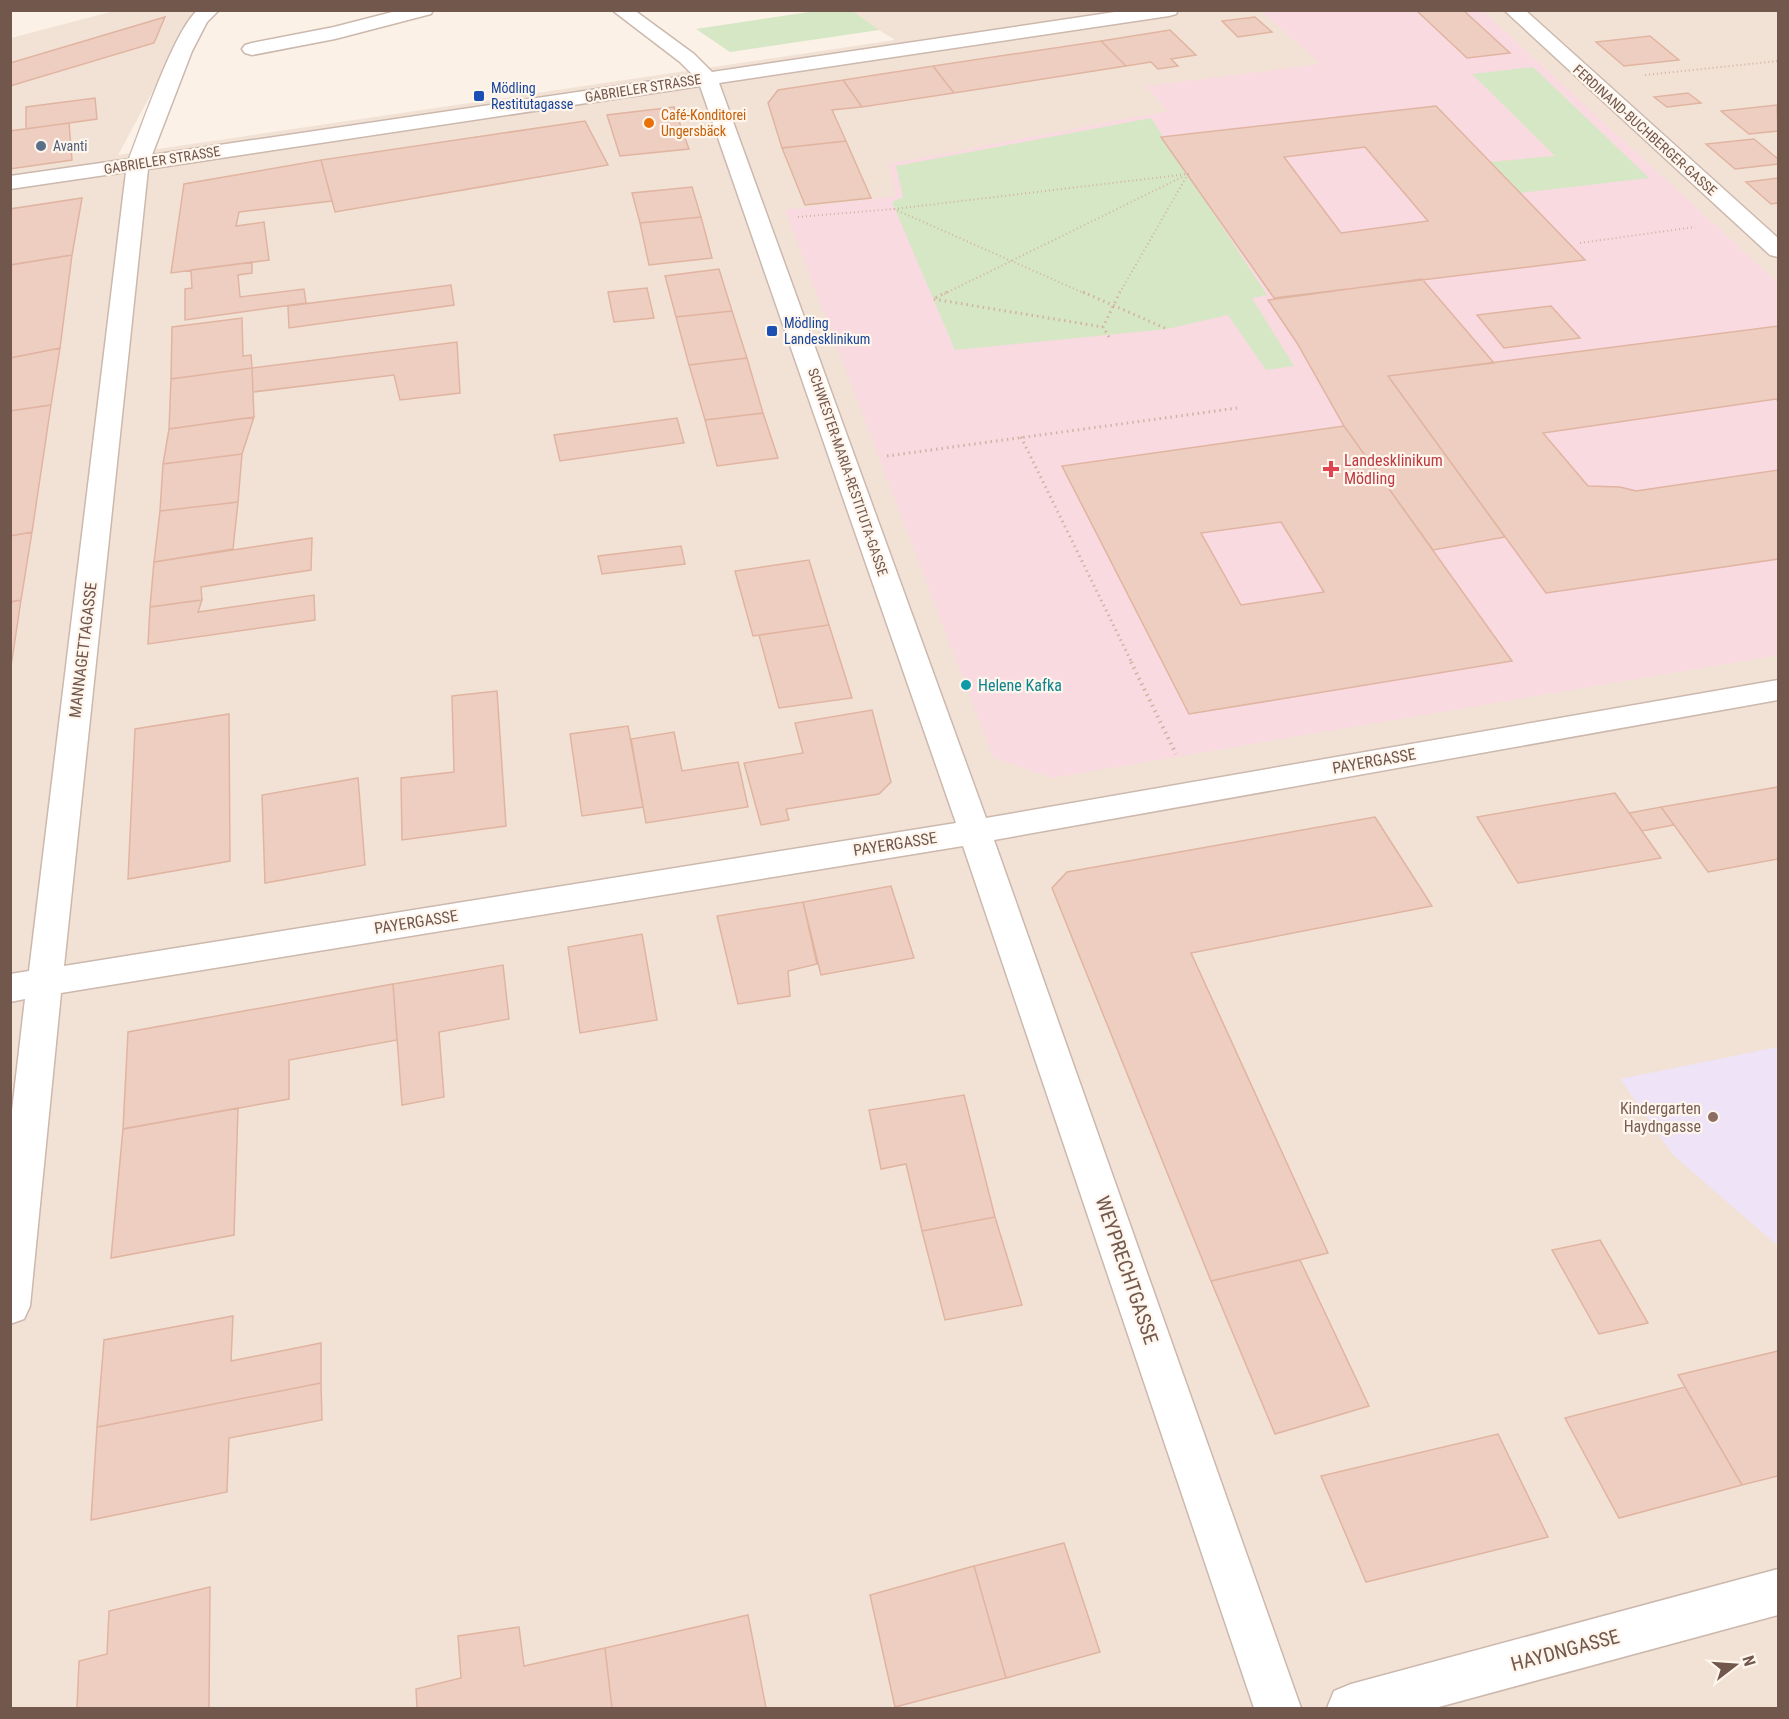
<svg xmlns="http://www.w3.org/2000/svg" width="1789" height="1719" viewBox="0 0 1789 1719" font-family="'Roboto Condensed',sans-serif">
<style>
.residential{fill:#f2e2d5}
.education{fill:#eee3f7}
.medical{fill:#f8dae0}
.green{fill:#d6e7c5}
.building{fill:#eecec0;stroke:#e0b4a1;stroke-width:1.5;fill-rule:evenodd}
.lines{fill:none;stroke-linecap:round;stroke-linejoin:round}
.minor-casing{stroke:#ccb8ad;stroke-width:3}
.path-far2{stroke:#d3b2a3;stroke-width:2;stroke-dasharray:1 3;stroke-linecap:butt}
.path-far1{stroke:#d3b2a3;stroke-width:3;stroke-dasharray:1.5 4;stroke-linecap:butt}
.path{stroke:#d3b2a3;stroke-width:4;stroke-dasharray:1.5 4.5;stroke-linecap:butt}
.minor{fill:#fff;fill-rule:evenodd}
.transit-dot{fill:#1a4fb4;stroke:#fef5ec;stroke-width:2}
.food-dot{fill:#e8710a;stroke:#fef5ec;stroke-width:2}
.service-dot{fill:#5c6f8a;stroke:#fef5ec;stroke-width:2}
.health-dot{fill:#e0444e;stroke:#fef5ec;stroke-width:2}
.culture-dot{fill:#0f9aa8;stroke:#fef5ec;stroke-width:2}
.education-dot{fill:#8d6e63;stroke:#fef5ec;stroke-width:2}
.labels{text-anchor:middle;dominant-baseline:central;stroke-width:4.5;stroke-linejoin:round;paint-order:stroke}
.far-transit-label{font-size:14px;fill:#164399;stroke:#fef5ec;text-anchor:start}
.far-street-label{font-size:14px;fill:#72574d;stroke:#fef5ec}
.far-food-label{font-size:14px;fill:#c56008;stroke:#fef5ec;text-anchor:start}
.far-service-label{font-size:14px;fill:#4e5e75;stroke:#fef5ec;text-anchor:start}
.health-label{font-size:16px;fill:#be3a42;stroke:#fef5ec;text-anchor:start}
.street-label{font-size:16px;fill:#72574d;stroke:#fef5ec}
.culture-label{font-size:16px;fill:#0d838f;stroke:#fef5ec;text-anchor:start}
.education-label{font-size:16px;fill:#785e54;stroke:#fef5ec;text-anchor:end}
.near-street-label{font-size:20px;fill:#72574d;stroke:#fef5ec}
</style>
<rect width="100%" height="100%" fill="#fbf1e6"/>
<path class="residential" d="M 114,11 L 196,11 L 118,155 L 895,40 L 848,11 L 1778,11 L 1778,1708 L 11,1708 L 11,38 Z"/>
<path class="education" d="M 1778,1047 L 1778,1246 L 1673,1155 L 1620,1079 Z"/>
<path class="medical" d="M 1261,11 L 1483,11 L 1778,283 L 1778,655 L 1052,778 L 993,757 L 785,210 L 896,196 L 889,164 L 1168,111 L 1146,86 L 1321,64 Z"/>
<path class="green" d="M 851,10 L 879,30 L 730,52 L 696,29 L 816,11 Z
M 1533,67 L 1649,178 L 1520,193 L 1490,162 L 1555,156 L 1472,74 Z
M 1151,118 L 1267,295 L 1252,298 L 1294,366 L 1266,370 L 1228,315 L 1167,329 L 955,350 L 892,202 L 903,197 L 896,166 Z"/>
<path class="building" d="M 1416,10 L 1463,10 L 1510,53 L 1467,58 Z
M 165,17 L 154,43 L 10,86 L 10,63 Z
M 1255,17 L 1272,32 L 1238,37 L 1222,21 Z
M 1170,30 L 1196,55 L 1171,59 L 1178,66 L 1158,69 L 1151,62 L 1126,66 L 1101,41 Z
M 1650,36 L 1679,60 L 1624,66 L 1596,42 Z
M 1101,41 L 1126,66 L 954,93 L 933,66 Z
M 933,66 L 954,93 L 862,107 L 843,80 Z
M 843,80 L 862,107 L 832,110 L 846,141 L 782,148 L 768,103 L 778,90 Z
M 1688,93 L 1701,103 L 1667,107 L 1654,97 Z
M 95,98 L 97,119 L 26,129 L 26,107 Z
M 1777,105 L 1778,131 L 1749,134 L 1721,111 Z
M 1436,106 L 1585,260 L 1274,298 L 1161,137 ZM 1365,147 L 1428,221 L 1341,233 L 1284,157 Z
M 674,107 L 689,149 L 620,156 L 607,115 Z
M 585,121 L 608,165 L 335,212 L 321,160 Z
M 69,123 L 72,160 L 10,169 L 10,131 Z
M 1754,139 L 1778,159 L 1778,164 L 1735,169 L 1706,144 Z
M 846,141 L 871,198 L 805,205 L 782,148 Z
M 321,160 L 332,201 L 239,212 L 236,226 L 264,222 L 269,260 L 171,273 L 184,184 Z
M 1778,178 L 1778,203 L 1771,204 L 1746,182 Z
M 692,187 L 701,217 L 640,223 L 632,193 Z
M 82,198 L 72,255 L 10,265 L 10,209 Z
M 701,217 L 712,258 L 649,265 L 640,223 Z
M 72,255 L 60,348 L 10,358 L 10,265 Z
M 252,262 L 252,273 L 238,275 L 240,297 L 304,289 L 306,303 L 185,320 L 185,289 L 192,288 L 191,270 Z
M 719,269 L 732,311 L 676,317 L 665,276 Z
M 1422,279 L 1494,363 L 1388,376 L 1505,537 L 1433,550 L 1344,426 L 1297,343 L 1268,300 Z
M 451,285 L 454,305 L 289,328 L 288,306 Z
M 647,288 L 654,318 L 614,322 L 608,292 Z
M 1551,306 L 1580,338 L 1504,348 L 1477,315 Z
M 732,311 L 747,358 L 689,365 L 676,317 Z
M 242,318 L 243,356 L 251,355 L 252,368 L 171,379 L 172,327 Z
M 1778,326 L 1778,401 L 1776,399 L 1543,433 L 1588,486 L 1620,487 L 1636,491 L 1778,470 L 1778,559 L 1546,593 L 1388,376 Z
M 457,342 L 460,393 L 400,400 L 394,375 L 253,392 L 252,368 Z
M 60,348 L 51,405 L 10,411 L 10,358 Z
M 747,358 L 763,413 L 705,420 L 689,365 Z
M 252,368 L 254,417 L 169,429 L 171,379 Z
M 51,405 L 32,532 L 10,536 L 10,411 Z
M 763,413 L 778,458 L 717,466 L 705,420 Z
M 254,417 L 242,454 L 163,464 L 169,429 Z
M 677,418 L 684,443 L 560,461 L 554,435 Z
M 1344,426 L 1512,661 L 1189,714 L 1062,466 ZM 1281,522 L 1324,592 L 1241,605 L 1201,533 Z
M 242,454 L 238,502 L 160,511 L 163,464 Z
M 238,502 L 233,549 L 154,562 L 160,511 Z
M 32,532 L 21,600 L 10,602 L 10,536 Z
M 312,538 L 311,570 L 201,587 L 202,600 L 150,607 L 154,562 Z
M 681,546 L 685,564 L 602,574 L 598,556 Z
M 809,560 L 829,625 L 753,636 L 735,571 Z
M 314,595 L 315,620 L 148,644 L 150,607 L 202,600 L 198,612 Z
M 21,600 L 10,673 L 10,602 Z
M 829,625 L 852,698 L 779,708 L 759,635 Z
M 497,691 L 506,826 L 402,840 L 401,778 L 454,772 L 452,696 Z
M 872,710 L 891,782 L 879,794 L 786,809 L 789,820 L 761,825 L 744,763 L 803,753 L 795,723 Z
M 229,714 L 230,861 L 128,879 L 135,729 Z
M 628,726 L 643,807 L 582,816 L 570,734 Z
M 674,732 L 682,771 L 738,762 L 748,807 L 646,823 L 631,739 Z
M 358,778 L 365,865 L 265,883 L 262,795 Z
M 1778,787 L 1778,859 L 1708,872 L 1661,807 Z
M 1615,793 L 1661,858 L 1518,883 L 1477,817 Z
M 1661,807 L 1674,825 L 1642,831 L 1629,813 Z
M 1375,817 L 1432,906 L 1191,953 L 1328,1253 L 1211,1281 L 1052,888 L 1067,872 Z
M 891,886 L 914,958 L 821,975 L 803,902 Z
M 803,902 L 817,964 L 788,971 L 790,996 L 738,1004 L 717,916 Z
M 642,934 L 657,1020 L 580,1033 L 568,947 Z
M 503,965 L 509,1019 L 439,1032 L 444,1097 L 402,1105 L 393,984 Z
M 393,984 L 397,1040 L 289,1060 L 289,1099 L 123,1129 L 128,1032 Z
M 964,1095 L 995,1217 L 922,1231 L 906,1164 L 881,1169 L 869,1110 Z
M 238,1108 L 234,1235 L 111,1258 L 123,1129 Z
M 995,1217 L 1022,1305 L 945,1320 L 922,1231 Z
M 1600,1240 L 1648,1323 L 1599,1334 L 1552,1250 Z
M 1300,1260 L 1369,1406 L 1275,1434 L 1211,1281 Z
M 233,1316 L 231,1361 L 321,1343 L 321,1383 L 97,1427 L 104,1340 Z
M 1778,1351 L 1778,1476 L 1742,1485 L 1678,1375 Z
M 321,1383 L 322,1420 L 229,1438 L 227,1492 L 91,1520 L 97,1427 Z
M 1685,1387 L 1742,1485 L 1619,1518 L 1565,1418 Z
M 1498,1434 L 1548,1537 L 1366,1582 L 1321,1476 Z
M 1064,1543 L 1100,1652 L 1006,1678 L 974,1566 Z
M 974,1566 L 1006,1678 L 895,1707 L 870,1595 Z
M 210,1587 L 209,1708 L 77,1708 L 79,1661 L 107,1654 L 109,1611 Z
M 748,1615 L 766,1708 L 612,1708 L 605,1648 Z
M 519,1627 L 524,1666 L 605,1648 L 612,1708 L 417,1708 L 416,1689 L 461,1678 L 458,1636 Z"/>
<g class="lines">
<g class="minor-casing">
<path id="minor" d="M 198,10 L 219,10 L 207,22 L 192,51 L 152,155 L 693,75 L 680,62 L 612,10 L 634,10 L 694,54 L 712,72 L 1128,10 L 1178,10 L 1176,14 L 1169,16 L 719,83 L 986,818 L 1778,680 L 1778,700 L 994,840 L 1301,1708 L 1254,1708 L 963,846 L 61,993 L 30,1306 L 24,1319 L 10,1324 L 10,1128 L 25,999 L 10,1002 L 10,974 L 29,971 L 126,172 L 10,189 L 10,176 L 129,159 C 142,126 174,30 198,10 ZM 700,86 L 956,823 L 64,966 L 148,169 Z
M 400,10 L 433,10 L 431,14 L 335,39 L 252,55 L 245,53 L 242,49 L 245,45 L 252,43 L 334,27 Z
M 1504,10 L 1525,10 L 1778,238 L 1778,257 L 1770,255 Z
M 1778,1569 L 1778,1615 L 1435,1708 L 1327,1708 L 1334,1691 L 1351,1684 Z"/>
</g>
<path class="path-far2" d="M 1645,75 L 1778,61
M 894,209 L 1188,174 L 1119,294
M 798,217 L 894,209 L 1086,294
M 1580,243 L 1695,227
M 944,294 L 1184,176"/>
<path class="path-far1" d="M 947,292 L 933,299 L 1103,327
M 1083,292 L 1167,329
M 1109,337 L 1103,327 L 1120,292
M 1021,437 L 1132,663
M 887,456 L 1237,408"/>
<path class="path" d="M 1131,662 L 1176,754"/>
<use href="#minor" class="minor"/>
</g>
<g class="transit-dot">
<rect x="473" y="90" width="12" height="12" rx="3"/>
<rect x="766" y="325" width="12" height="12" rx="3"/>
</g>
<circle class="food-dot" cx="649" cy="123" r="6"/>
<circle class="service-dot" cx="41" cy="146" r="6"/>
<path class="health-dot" d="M1328 460h6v6h6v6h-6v6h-6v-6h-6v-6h6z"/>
<circle class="culture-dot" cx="966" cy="685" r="6"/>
<circle class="education-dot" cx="1713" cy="1117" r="6"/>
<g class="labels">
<g class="far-transit-label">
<text x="491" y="88">Mödling<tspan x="491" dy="16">Restitutagasse</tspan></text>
<text x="784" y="323">Mödling<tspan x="784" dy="16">Landesklinikum</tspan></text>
</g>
<g class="far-street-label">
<text transform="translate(643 88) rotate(-9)">GABRIELER STRASSE</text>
<text transform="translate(1645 130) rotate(42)">FERDINAND-BUCHBERGER-GASSE</text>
<text transform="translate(162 160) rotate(-9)">GABRIELER STRASSE</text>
<text transform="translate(848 472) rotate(71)">SCHWESTER-MARIA-RESTITUTA-GASSE</text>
</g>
<g class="far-food-label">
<text x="661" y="115">Café-Konditorei<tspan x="661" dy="16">Ungersbäck</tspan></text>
</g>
<g class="far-service-label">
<text x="53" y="146">Avanti</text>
</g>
<g class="health-label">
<text x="1344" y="460">Landesklinikum<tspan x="1344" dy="18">Mödling</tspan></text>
</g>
<g class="street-label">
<text transform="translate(83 650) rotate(-83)">MANNAGETTAGASSE</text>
<text transform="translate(1374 761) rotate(-10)">PAYERGASSE</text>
<text transform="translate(895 844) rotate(-9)">PAYERGASSE</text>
<text transform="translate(416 922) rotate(-9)">PAYERGASSE</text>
</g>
<g class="culture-label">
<text x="978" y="685">Helene Kafka</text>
</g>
<g class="education-label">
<text x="1701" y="1108">Kindergarten<tspan x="1701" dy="18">Haydngasse</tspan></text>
</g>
<g class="near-street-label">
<text transform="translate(1127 1270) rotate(71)">WEYPRECHTGASSE</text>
<text transform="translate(1565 1650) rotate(-15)">HAYDNGASSE</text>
</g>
</g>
<rect width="1789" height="1719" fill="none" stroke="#72574d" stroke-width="24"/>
<g transform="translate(1735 1665) rotate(73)" stroke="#fef5ec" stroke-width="4.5" paint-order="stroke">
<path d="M0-4.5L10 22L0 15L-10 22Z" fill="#72574d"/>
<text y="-9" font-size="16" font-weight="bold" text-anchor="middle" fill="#72574d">N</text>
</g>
</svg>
